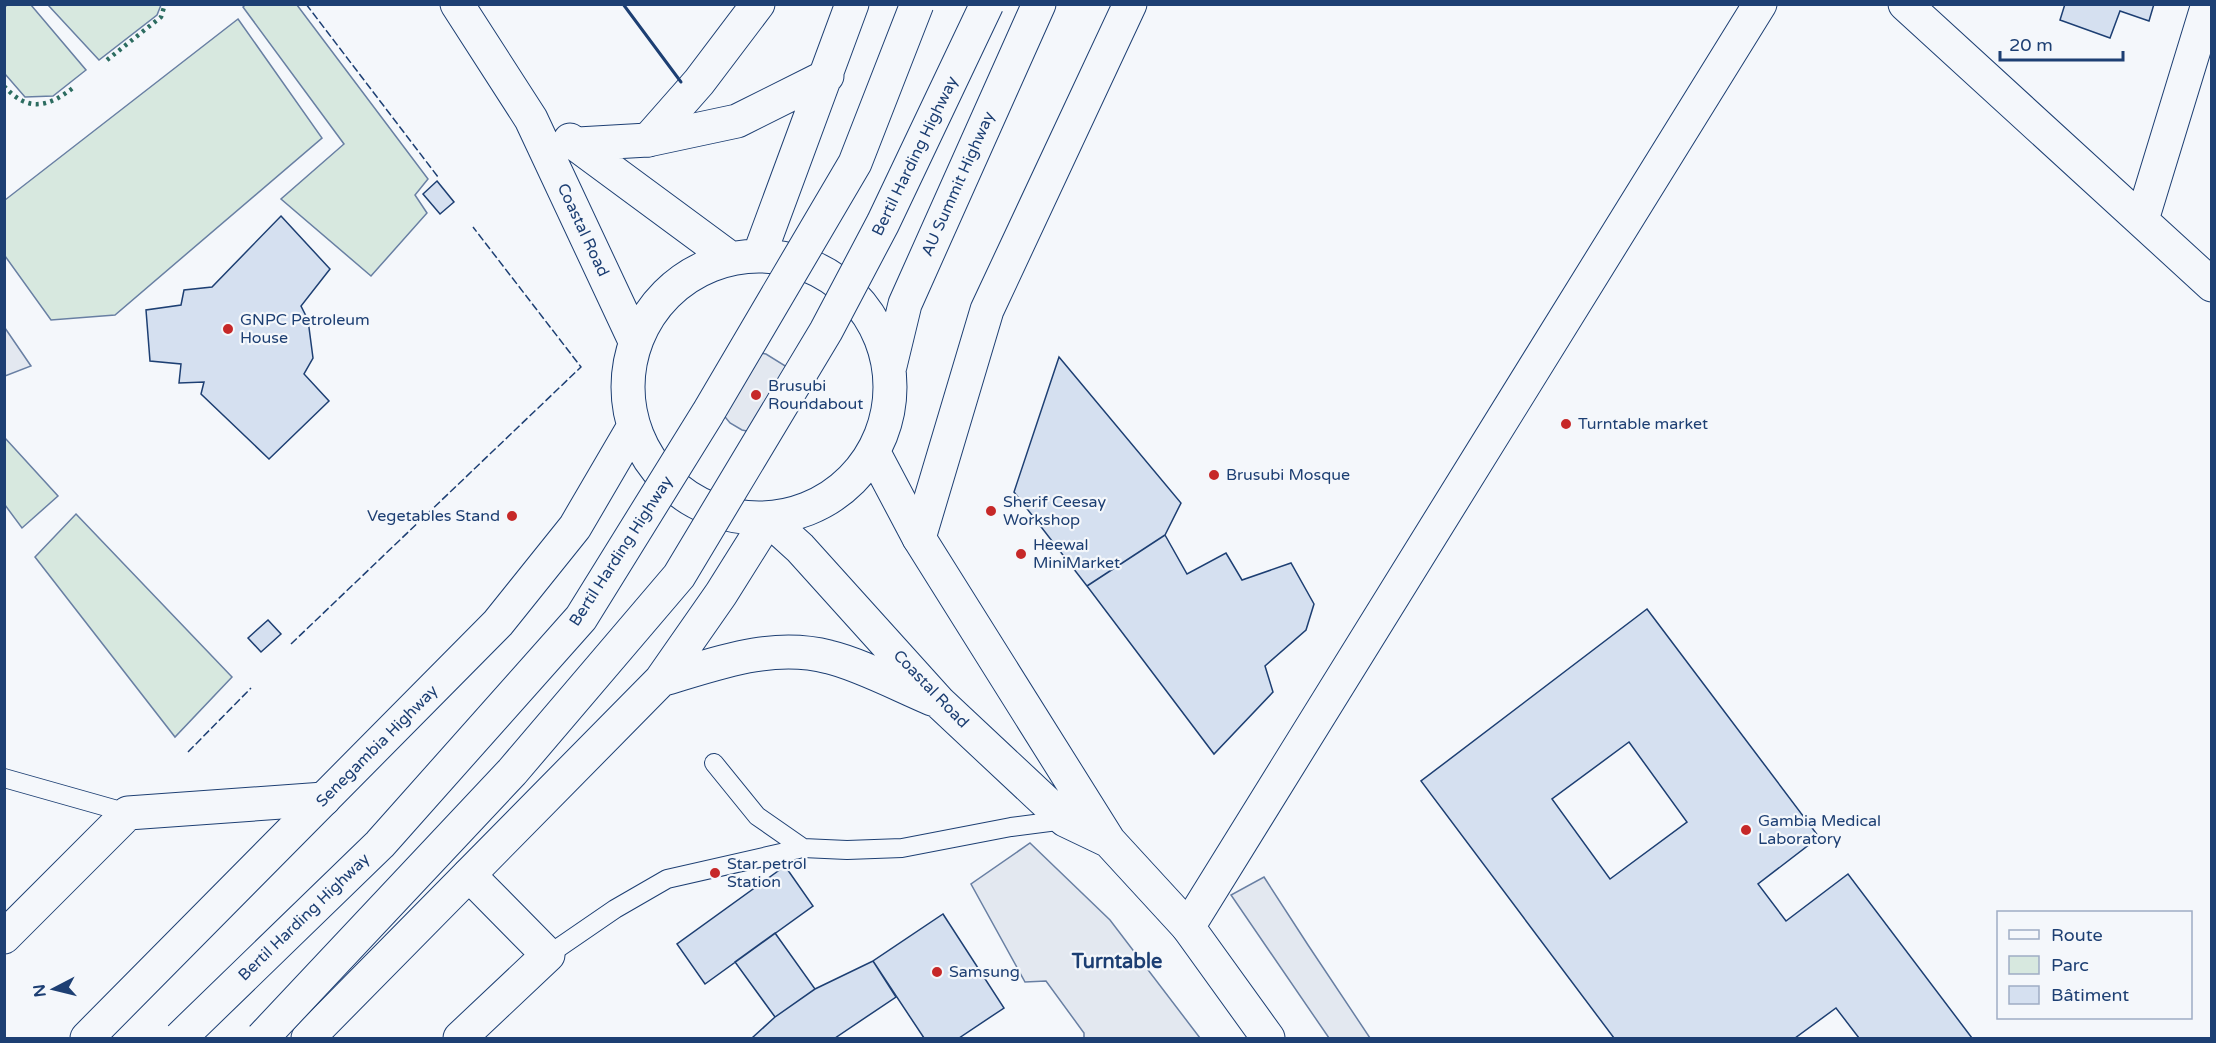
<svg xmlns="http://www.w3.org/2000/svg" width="2216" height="1043" viewBox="0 0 2216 1043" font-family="'Varela Round',sans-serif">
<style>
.green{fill:#d7e8df;stroke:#687fa3;stroke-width:1.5}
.parking{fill:#e3e8f0;stroke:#687fa3;stroke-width:1.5}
.building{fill:#d5e0f0;stroke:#1d3f73;stroke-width:1.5;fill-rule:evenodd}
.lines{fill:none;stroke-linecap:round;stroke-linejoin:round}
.service-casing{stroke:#1d3f73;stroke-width:20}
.minor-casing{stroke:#1d3f73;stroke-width:35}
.primary-casing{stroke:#1d3f73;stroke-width:35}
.service{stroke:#f4f7fb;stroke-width:18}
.minor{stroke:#f4f7fb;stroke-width:33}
.primary{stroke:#f4f7fb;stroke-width:33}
.primary-bridge-casing{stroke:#1d3f73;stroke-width:35;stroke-linecap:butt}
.primary-bridge{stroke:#f4f7fb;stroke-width:33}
.hedge{stroke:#2c6c60;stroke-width:4.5;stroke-dasharray:3 4.5;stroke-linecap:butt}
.fence{stroke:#1d3f73;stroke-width:1.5;stroke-dasharray:8 3;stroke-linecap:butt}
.wall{stroke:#1d3f73;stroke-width:3}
.poi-dot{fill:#c62828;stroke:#f4f7fb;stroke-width:2}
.labels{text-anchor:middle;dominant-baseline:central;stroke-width:4.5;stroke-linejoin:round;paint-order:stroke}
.street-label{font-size:16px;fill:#1d3f73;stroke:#f4f7fb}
.poi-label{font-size:16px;fill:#1d3f73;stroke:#f4f7fb;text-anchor:start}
.quarter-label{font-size:20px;font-weight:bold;fill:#1d3f73;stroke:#f4f7fb}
</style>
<rect width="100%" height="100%" fill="#f4f7fb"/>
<path class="green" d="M 246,4 L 297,5 L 428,179 L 415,195 L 427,213 L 371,276 L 281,199 L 344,144 L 243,7 Z
M 7,5 L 31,5 L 86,70 L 53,96 L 25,97 L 5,74 L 4,8 Z
M 48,5 L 160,4 L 161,5 L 157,15 L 99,60 Z
M 238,19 L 322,138 L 115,315 L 51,320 L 5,256 L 5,200 Z
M 5,438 L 58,496 L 22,528 L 5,505 Z
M 76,514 L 232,677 L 175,737 L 35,557 Z"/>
<path class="parking" d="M 5,328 L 31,366 L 5,376 L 4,376 Z
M 754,352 L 766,354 L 787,367 L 756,433 L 742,430 L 730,423 L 721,412 Z
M 1030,843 L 1110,920 L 1200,1038 L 1084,1038 L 1084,1033 L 1046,981 L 1025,982 L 971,884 Z
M 1264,877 L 1308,945 L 1370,1038 L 1329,1038 L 1231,895 Z"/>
<path class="building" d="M 2065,4 L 2154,4 L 2149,21 L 2120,11 L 2110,38 L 2060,20 Z
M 437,181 L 454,202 L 440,214 L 423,194 Z
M 281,216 L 330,269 L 301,306 L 308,320 L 313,358 L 304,374 L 329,401 L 269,459 L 201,394 L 204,382 L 179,383 L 181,364 L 150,361 L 146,310 L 181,305 L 184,290 L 212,287 Z
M 1059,357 L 1181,503 L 1165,535 L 1087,586 L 1014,492 Z
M 1165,535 L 1187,574 L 1226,553 L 1242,580 L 1291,563 L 1314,604 L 1306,630 L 1265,666 L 1273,692 L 1214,754 L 1087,586 Z
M 1647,609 L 1819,837 L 1758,884 L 1786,921 L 1848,874 L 1972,1038 L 1859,1038 L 1836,1008 L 1795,1038 L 1614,1038 L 1421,781 ZM 1629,742 L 1687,822 L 1610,879 L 1552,799 Z
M 268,620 L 281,634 L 261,652 L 248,638 Z
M 785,866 L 813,906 L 705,984 L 677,944 Z
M 943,914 L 1004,1008 L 959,1038 L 924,1038 L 873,961 Z
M 775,933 L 815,989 L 775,1017 L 735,962 Z
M 873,961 L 896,997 L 835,1038 L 752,1038 L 775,1017 L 815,989 Z"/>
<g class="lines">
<g class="service-casing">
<path id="service" d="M 714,763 L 757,816 L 803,848 L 847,850 L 902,848 L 1011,827 L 1065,820
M 4,778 L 128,813
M 548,955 L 615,909 L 667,879 L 803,848"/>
</g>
<g class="minor-casing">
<path id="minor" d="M 1905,4 L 2212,285
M 648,140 L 699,82 L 758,4
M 2142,220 L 2208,4
M 919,538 L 987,310 L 1130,4
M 1188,927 L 1760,4
M 4,937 L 128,813 L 324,799
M 460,1038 L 548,955 L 469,875"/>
</g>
<g class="primary-casing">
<path id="primary" d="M 457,4 L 531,119 L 635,341
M 570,140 L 730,258
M 578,144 L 648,140 L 737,121 L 827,76
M 760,253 L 852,4
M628 387a131 131 0 1 1 262 0a131 131 0 1 1-262 0Z
M 890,366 L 905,304 L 1039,4
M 874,453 L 919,538 L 1109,841 L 1188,927 L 1268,1038
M 661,680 C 715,664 771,642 829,657 C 859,664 901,686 932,699
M 87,1038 L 498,623 L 575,527 L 634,426
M 308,1038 L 661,680 L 721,594 L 768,519 L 800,548 L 939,702 L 1065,820 L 1109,841"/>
</g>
<use href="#service" class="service"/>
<use href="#minor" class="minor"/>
<use href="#primary" class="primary"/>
<g class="primary-bridge-casing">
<path id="primary-bridge" d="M 180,1038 L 380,844 L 581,618 L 708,413 L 855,163 L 917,4
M 262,1038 L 512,772 L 679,576 L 826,331 L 883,223 L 987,4"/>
</g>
<use href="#primary-bridge" class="primary-bridge"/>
<path class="hedge" d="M 107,60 L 161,17 L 165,4
M 4,86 C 28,113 49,107 74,87"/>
<path class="fence" d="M 306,4 L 438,177
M 291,644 L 581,367 L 473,227
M 188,752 L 251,688"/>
<path class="wall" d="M 623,4 L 681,82"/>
</g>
<g class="poi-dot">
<circle cx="228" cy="329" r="6"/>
<circle cx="756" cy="395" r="6"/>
<circle cx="1566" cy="424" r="6"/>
<circle cx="1214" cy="475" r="6"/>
<circle cx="991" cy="511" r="6"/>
<circle cx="512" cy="516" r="6"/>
<circle cx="1021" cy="554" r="6"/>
<circle cx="1746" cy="830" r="6"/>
<circle cx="715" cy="873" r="6"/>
<circle cx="937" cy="972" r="6"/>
</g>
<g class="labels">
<g class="street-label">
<text transform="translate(915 156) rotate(-64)">Bertil Harding Highway</text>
<text transform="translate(958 184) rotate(-66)">AU Summit Highway</text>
<text transform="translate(583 230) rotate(65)">Coastal Road</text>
<text transform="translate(621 551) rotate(-57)">Bertil Harding Highway</text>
<text transform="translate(931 689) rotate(46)">Coastal Road</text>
<text transform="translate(377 746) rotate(-45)">Senegambia Highway</text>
<text transform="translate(304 917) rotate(-44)">Bertil Harding Highway</text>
</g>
<g class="poi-label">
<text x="240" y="320">GNPC Petroleum<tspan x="240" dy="18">House</tspan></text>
<text x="768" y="386">Brusubi<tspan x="768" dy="18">Roundabout</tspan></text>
<text x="1578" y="424">Turntable market</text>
<text x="1226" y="475">Brusubi Mosque</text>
<text x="1003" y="502">Sherif Ceesay<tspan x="1003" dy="18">Workshop</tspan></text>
<text x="500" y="516" text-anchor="end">Vegetables Stand</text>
<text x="1033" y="545">Heewal<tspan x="1033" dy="18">MiniMarket</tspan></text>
<text x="1758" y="821">Gambia Medical<tspan x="1758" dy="18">Laboratory</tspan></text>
<text x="727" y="864">Star petrol<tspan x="727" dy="18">Station</tspan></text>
<text x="949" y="972">Samsung</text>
</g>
<g class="quarter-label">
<text x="1117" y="962">Turntable</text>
</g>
</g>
<rect width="2216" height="1043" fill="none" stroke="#1d3f73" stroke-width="12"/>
<rect x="1997" y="911" width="195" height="108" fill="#f4f7fb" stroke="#9eadc5" stroke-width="1.5"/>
<rect x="2009" y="930" width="30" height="9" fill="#f4f7fb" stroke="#9eadc5" stroke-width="1.5"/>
<text x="2051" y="941" font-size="18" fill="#1d3f73">Route</text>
<rect x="2009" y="956" width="30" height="18" fill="#d7e8df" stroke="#9eadc5" stroke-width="1.5"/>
<text x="2051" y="971" font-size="18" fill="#1d3f73">Parc</text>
<rect x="2009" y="986" width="30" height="18" fill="#d5e0f0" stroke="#9eadc5" stroke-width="1.5"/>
<text x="2051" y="1001" font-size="18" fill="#1d3f73">Bâtiment</text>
<g transform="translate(54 989) rotate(263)" stroke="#f4f7fb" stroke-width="4.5" paint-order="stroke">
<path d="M0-4.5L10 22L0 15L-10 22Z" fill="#1d3f73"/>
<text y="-9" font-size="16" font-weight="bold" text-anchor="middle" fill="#1d3f73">N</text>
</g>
<path d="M2000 51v9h123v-9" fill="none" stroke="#1d3f73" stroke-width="3"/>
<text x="2009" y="51" font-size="18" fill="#1d3f73" stroke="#f4f7fb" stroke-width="4.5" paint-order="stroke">20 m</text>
</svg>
